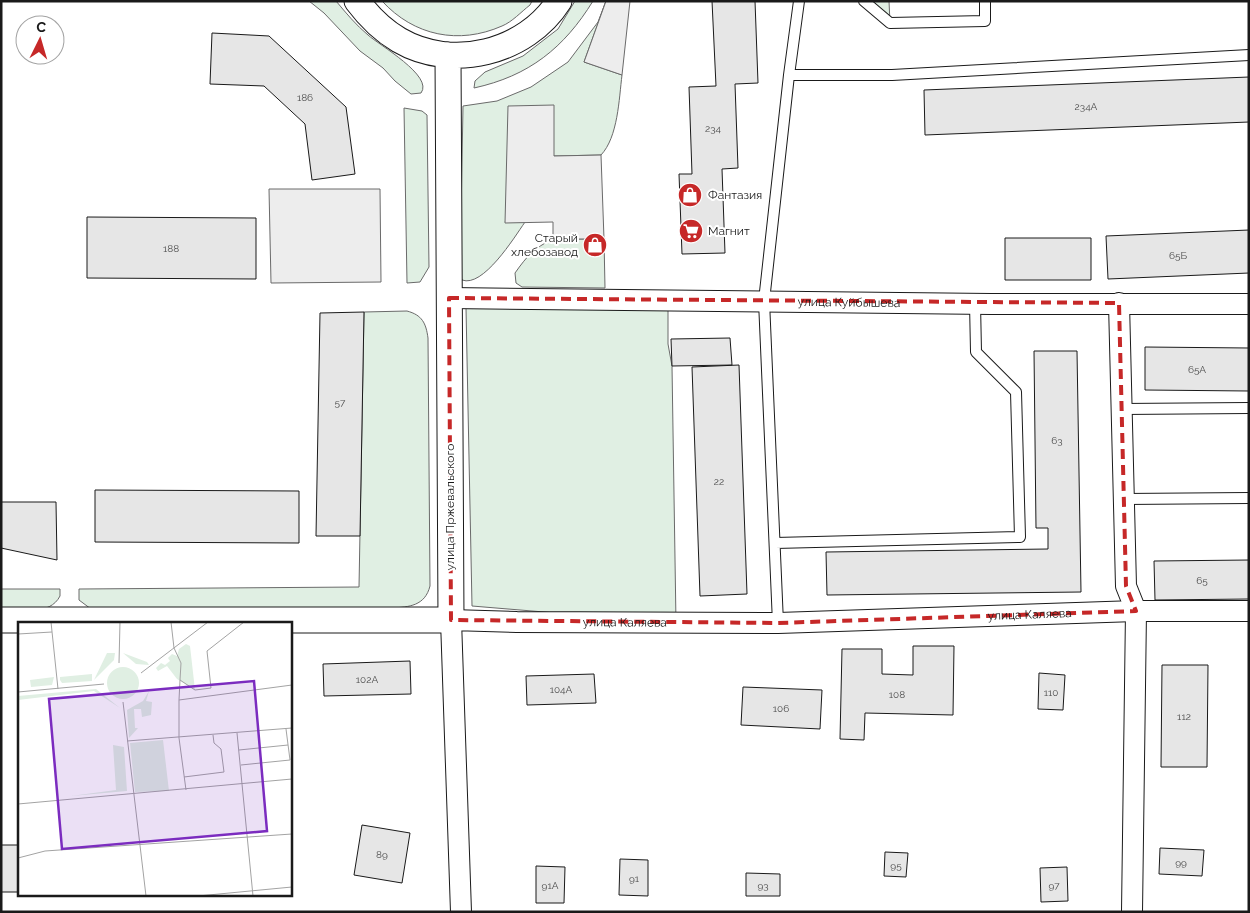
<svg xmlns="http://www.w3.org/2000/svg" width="1250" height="913" viewBox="0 0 1250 913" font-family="Raleway,sans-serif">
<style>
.grass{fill:#e0efe3;stroke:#6a6a6a}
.parking{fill:#ededed;stroke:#6a6a6a}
.building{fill:#e6e6e6;stroke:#1a1a1a}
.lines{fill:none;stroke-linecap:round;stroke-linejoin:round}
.service-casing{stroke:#1a1a1a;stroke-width:12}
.minor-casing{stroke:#1a1a1a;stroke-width:22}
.tertiary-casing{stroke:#1a1a1a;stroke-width:27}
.service{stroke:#fff;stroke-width:10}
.minor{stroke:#fff;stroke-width:20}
.tertiary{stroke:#fff;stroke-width:25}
.marked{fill:none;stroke:#c62828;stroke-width:4;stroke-dasharray:10 6;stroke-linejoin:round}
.labels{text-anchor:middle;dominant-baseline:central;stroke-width:4;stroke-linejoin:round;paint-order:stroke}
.number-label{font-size:10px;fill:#4d4d4d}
.poi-label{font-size:12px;fill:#1a1a1a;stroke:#fff;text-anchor:start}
.street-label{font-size:12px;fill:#1a1a1a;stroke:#fff}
.inset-road{fill:none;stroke:#a3a3a3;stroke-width:1}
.view{fill:#7b2cbf;fill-opacity:0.15;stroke:#7b2cbf;stroke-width:2.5}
.inset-edge{fill:none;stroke:#1a1a1a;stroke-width:2.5}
</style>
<rect width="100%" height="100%" fill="#fff"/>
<path class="grass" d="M 309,1 L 336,1 C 346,13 356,25 368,35 C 379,45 434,76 421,93 L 411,94 L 395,81 L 383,68 L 360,51 L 324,13 Z
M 382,1 L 532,1 L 530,5 C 521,12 512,22 502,26 C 459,45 414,36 382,1 Z
M 575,1 L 593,1 C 564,48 529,76 474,88 L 475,81 L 485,72 L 523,56 L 558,29 Z
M 606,1 L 584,62 L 622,75 C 619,99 618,137 601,155 L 554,156 L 505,222 L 525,222 C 514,238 483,288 462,280 L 460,274 L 463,106 L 497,101 L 531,87 L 568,62 L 598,22 Z
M 864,1 L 889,1 L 890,23 Z
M 404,108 L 422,111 L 427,115 L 429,267 L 420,282 L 407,283 Z
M 553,239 L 604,239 L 605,288 L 522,287 L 516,283 L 515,273 C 527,256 534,248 553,239 Z
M 466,308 L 668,308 L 668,344 L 672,366 L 676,623 L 472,606 Z
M 407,311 C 422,315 426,323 428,338 L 430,586 C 425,606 409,607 392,608 L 91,609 L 79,600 L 79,589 L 359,587 L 364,312 Z
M 1,589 L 60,589 L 60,596 C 50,616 20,610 1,610 Z"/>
<path class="parking" d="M 606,1 L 630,1 L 622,75 L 584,62 Z
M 554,105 L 554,156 L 601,155 L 604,239 L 553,239 L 553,222 L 505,223 L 508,106 Z
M 269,189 L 380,189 L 381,282 L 271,283 Z"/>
<path class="building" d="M 712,1 L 755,1 L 758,83 L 735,84 L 738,168 L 722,169 L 725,253 L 682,254 L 679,174 L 692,174 L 689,87 L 716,86 Z
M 212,33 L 269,36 L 346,107 L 355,174 L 312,180 L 305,124 L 264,86 L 210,84 Z
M 1249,77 L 1249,122 L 925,135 L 924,90 Z
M 87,217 L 256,218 L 256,279 L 87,278 Z
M 1249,230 L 1249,273 L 1108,279 L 1106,236 Z
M 1005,238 L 1091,238 L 1091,280 L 1005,280 Z
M 364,312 L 360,536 L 316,536 L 320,313 Z
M 730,338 L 732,365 L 672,366 L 671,339 Z
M 1145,347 L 1249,348 L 1249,391 L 1145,390 Z
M 1034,351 L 1077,351 L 1081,592 L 827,595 L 826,552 L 1048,549 L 1048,528 L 1036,528 Z
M 739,365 L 747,594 L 700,596 L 692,367 Z
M 95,490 L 299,491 L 299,543 L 95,542 Z
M 1,502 L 56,502 L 57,560 L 1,548 Z
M 1249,560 L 1249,599 L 1155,600 L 1154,561 Z
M 913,646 L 954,646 L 953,715 L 865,713 L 864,740 L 840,739 L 842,649 L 882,649 L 882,674 L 913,675 Z
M 410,661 L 411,694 L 324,696 L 323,664 Z
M 1162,665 L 1208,665 L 1207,767 L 1161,767 Z
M 1039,673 L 1065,675 L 1063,710 L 1038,709 Z
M 594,674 L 596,703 L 527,705 L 526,676 Z
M 743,687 L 822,690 L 820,729 L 741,725 Z
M 362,825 L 410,833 L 402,883 L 354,875 Z
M 1,845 L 19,845 L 19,892 L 1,892 Z
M 1160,848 L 1204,850 L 1202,876 L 1159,874 Z
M 885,852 L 908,853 L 906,877 L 884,876 Z
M 620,859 L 648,860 L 648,896 L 619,895 Z
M 536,866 L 565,867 L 564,903 L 536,903 Z
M 1067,867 L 1068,901 L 1041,902 L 1040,868 Z
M 746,873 L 780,874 L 780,896 L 746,896 Z"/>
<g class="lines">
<g class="service-casing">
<path id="service" d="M 864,1 L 890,23 L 985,21 L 985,1
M 789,75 L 799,1
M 1122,409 L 1249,408
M 1124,499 L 1249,498
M 775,543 L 1020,537 L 1016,392 L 976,352 L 975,303
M 778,623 L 764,301 L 789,75 L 892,75 L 1249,55"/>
</g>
<g class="minor-casing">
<g id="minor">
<path id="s1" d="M 449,298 L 991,304 L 1249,304"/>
<path d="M 1119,303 L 1126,586 L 1136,611 L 1132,912"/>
<path id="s2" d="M 461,912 L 451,620 L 517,622 L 778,623 L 1136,611 L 1249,611"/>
</g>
</g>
<g class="tertiary-casing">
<path id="tertiary" d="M 357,1 C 369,17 382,30 399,40 C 452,71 526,53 559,1
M 1,620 L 451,620 L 448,55"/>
</g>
<use href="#service" class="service"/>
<use href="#minor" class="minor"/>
<use href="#tertiary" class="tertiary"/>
</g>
<path class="marked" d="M 449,298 L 1119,303 L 1126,586 L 1136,611 L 778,623 L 451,620 Z"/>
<defs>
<g id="shop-disc" transform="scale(1.25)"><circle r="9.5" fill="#c62828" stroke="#fff"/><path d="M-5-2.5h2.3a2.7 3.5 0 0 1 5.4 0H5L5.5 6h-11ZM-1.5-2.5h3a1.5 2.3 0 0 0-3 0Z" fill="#fff"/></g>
<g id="supermarket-disc" transform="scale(1.25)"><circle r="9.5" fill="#c62828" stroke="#fff"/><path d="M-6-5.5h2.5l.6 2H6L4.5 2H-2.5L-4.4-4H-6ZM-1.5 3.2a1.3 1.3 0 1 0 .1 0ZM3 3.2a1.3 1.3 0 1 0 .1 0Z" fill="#fff"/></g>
</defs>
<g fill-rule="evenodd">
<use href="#shop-disc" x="690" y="195"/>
<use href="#supermarket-disc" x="691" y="231"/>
<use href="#shop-disc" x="595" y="245"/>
</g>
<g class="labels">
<g class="number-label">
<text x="305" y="97">186</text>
<text x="1086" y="106">234А</text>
<text x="713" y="128">234</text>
<text x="171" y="248">188</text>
<text x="1178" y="255">65Б</text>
<text x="1197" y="369">65А</text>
<text x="340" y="402">57</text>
<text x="1057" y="440">63</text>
<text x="719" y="481">22</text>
<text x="1202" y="580">65</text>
<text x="367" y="679">102А</text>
<text x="561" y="689">104А</text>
<text x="1051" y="692">110</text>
<text x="897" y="694">108</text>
<text x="781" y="708">106</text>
<text x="1184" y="716">112</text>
<text x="382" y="854">89</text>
<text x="1181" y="862">99</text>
<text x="896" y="865">95</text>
<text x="634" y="878">91</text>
<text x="550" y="885">91А</text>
<text x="763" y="885">93</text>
<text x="1054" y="885">97</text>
</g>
<g class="poi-label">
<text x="708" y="195">Фантазия</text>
<text x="708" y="231">Магнит</text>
<text x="578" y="238" text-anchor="end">Старый<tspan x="578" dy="14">хлебозавод</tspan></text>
</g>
<g class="street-label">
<text stroke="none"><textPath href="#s1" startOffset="400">улица Куйбышева</textPath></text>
<text transform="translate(450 507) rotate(-90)">улица Пржевальского</text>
<text stroke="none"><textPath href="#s2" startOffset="871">улица Каляева</textPath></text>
<text stroke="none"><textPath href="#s2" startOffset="466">улица Каляева</textPath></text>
</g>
</g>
<g transform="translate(18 622)">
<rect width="274" height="274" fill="#fff"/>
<path d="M 168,22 L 172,24 L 177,68 L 159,57 L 149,44 L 140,49 L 138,46 L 143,41 L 147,43 L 152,39 L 150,36 L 154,32 L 159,34 L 161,27 ZM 89,31 L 97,31 L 96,38 L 76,58 ZM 105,31 L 129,40 L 131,43 L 118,42 ZM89 61a16 16 0 1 1 32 0a16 16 0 1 1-32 0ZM 74,52 L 74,59 L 44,61 L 42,58 L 42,55 ZM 36,55 L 34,63 L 13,65 L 12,58 ZM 78,67 L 102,86 L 76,69 L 0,78 L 0,74 ZM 131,69 L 128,79 L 134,80 L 133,93 L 124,95 L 123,87 L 116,87 L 117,106 L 120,106 L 111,116 L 109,88 L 125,79 ZM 145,118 L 151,169 L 117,170 L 112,121 ZM 95,123 L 106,125 L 109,169 L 53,174 L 98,168 Z" fill="#e0efe3"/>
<path class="inset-road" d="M 33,0 L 40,67M 153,0 L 156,26 L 163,41 L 162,58 L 177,68 L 193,66 L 189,29 L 226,0M 0,12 L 34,10M 101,41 L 102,0M 123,51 L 190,0M 0,70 L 86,62M 161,78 L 162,58M 105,80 L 128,274M 219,111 L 235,274M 109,119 L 274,106M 221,128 L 270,123M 223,143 L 272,138 L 268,107M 166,155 L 206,150 L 203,127 L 196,121 L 195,113M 168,168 L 161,116 L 161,78 L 274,63M 0,182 L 274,157M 0,236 L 27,229 L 274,212M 180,274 L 274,265"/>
<path class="view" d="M 236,59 L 249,209 L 44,227 L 31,77 Z"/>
<rect width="274" height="274" class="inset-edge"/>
</g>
<rect width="1250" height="913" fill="none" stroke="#1a1a1a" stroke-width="5"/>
<g transform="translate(40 40) rotate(5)"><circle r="24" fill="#ffffff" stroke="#a3a3a3"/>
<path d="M0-4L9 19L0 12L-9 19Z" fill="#c62828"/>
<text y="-8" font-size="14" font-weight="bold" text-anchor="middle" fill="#1a1a1a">С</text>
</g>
</svg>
